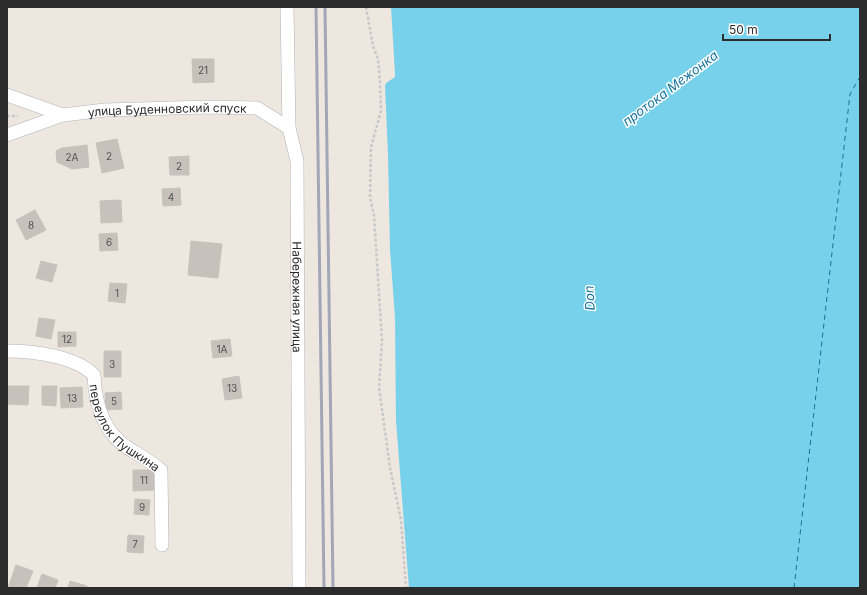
<svg xmlns="http://www.w3.org/2000/svg" width="867" height="595" viewBox="0 0 867 595" font-family="Inter,sans-serif">
<style>
.water{fill:#78d1ea}
.lines{fill:none;stroke-linecap:round;stroke-linejoin:round}
.ferry{stroke:#13729a;stroke-width:1;stroke-dasharray:5 4;stroke-linecap:butt}
.building{fill:#c6c1bb;stroke:#c9c2b9}
.street-casing{stroke:#b0b3bc;stroke-width:14}
.path{stroke:#c8c8c8;stroke-width:2.5;stroke-dasharray:3 2;stroke-linecap:butt}
.street{stroke:#fff;stroke-width:13}
.rail{stroke:#a2a6b6;stroke-width:3}
.labels{text-anchor:middle;dominant-baseline:central;stroke-width:3;stroke-linejoin:round;paint-order:stroke}
.number-label{font-size:10px;fill:#525150}
.street-label{font-size:12px;fill:#2c2c2c;stroke:#fff}
.water-label{font-size:13px;font-style:italic;fill:#13729a;stroke:#fff}
</style>
<rect width="100%" height="100%" fill="#ede7e0"/>
<path class="water" d="M 391,7 L 860,7 L 860,588 L 409,588 L 396,421 L 395,317 L 390,250 L 388,154 L 385,86 L 386,83 L 395,77 L 395,73 Z"/>
<g class="lines">
<path class="ferry" d="M 794,588 L 850,94 L 860,77"/>
</g>
<path class="building" d="M 192,59 L 214,59 L 214,82 L 193,83 Z
M 117,139 L 124,168 L 102,173 L 96,143 Z
M 87,145 L 89,167 L 72,169 L 57,162 L 56,151 L 62,148 Z
M 189,156 L 189,175 L 170,175 L 169,157 Z
M 180,188 L 181,205 L 163,206 L 162,189 Z
M 121,200 L 122,222 L 101,223 L 100,201 Z
M 35,210 L 46,230 L 26,240 L 16,220 Z
M 117,233 L 118,250 L 100,251 L 99,234 Z
M 191,241 L 222,244 L 218,278 L 188,275 Z
M 41,261 L 57,265 L 52,282 L 36,278 Z
M 110,283 L 127,284 L 125,303 L 108,301 Z
M 39,318 L 55,320 L 51,339 L 36,336 Z
M 58,332 L 76,332 L 76,346 L 58,347 Z
M 230,339 L 232,356 L 213,358 L 211,341 Z
M 104,351 L 121,351 L 121,377 L 104,377 Z
M 239,376 L 242,398 L 225,400 L 222,379 Z
M 7,386 L 29,386 L 28,405 L 7,404 Z
M 42,386 L 57,386 L 56,406 L 42,405 Z
M 82,387 L 83,407 L 61,408 L 60,388 Z
M 121,392 L 122,409 L 106,410 L 105,393 Z
M 133,470 L 154,470 L 154,490 L 133,491 Z
M 135,499 L 150,500 L 149,515 L 134,514 Z
M 128,535 L 144,536 L 143,553 L 127,552 Z
M 16,565 L 33,571 L 26,588 L 8,588 Z
M 42,574 L 58,580 L 55,588 L 37,588 Z
M 70,581 L 87,586 L 86,588 L 68,588 Z"/>
<g class="lines">
<g class="street-casing">
<g id="street">
<path id="s1" d="M 287,7 L 289,128 L 297,161 L 299,588"/>
<path d="M 7,95 L 63,115"/>
<path id="s2" d="M 7,135 L 63,115 L 105,110 L 208,107 L 257,108 L 289,128"/>
<path id="s3" d="M 7,351 C 33,351 75,356 94,375 C 95,402 103,432 128,448 C 139,455 150,461 161,470 L 162,545"/>
</g>
</g>
<path class="path" d="M 366,7 L 373,46 L 378,59 L 380,81 L 381,111 L 371,147 L 370,197 L 374,215 L 382,341 L 379,387 L 390,468 L 401,520 L 406,588
M 7,116 L 18,116"/>
<use href="#street" class="street"/>
<path class="rail" d="M 316,7 L 324,588
M 325,7 L 333,588"/>
</g>
<g class="labels">
<g class="number-label">
<text x="203" y="70">21</text>
<text x="109" y="156">2</text>
<text x="72" y="157">2А</text>
<text x="179" y="166">2</text>
<text x="171" y="197">4</text>
<text x="31" y="225">8</text>
<text x="109" y="242">6</text>
<text x="117" y="293">1</text>
<text x="67" y="339">12</text>
<text x="222" y="349">1А</text>
<text x="112" y="364">3</text>
<text x="232" y="388">13</text>
<text x="72" y="398">13</text>
<text x="114" y="401">5</text>
<text x="144" y="480">11</text>
<text x="142" y="507">9</text>
<text x="135" y="544">7</text>
</g>
<g class="street-label">
<text stroke="none"><textPath href="#s2" startOffset="164">улица Буденновский спуск</textPath></text>
<text stroke="none"><textPath href="#s1" startOffset="291">Набережная улица</textPath></text>
<text stroke="none"><textPath href="#s3" startOffset="157">переулок Пушкина</textPath></text>
</g>
<g class="water-label">
<text transform="translate(670 88) rotate(-37)">протока Межонка</text>
<text transform="translate(589 298) rotate(-93)">Don</text>
</g>
</g>
<rect width="867" height="595" fill="none" stroke="#2c2c2c" stroke-width="16"/>
<path d="M723 34v6h107v-6" fill="none" stroke="#2c2c2c" stroke-width="2"/>
<text x="729" y="34" font-size="12" fill="#2c2c2c" stroke="#ffffff" stroke-width="3" paint-order="stroke">50 m</text>
</svg>
